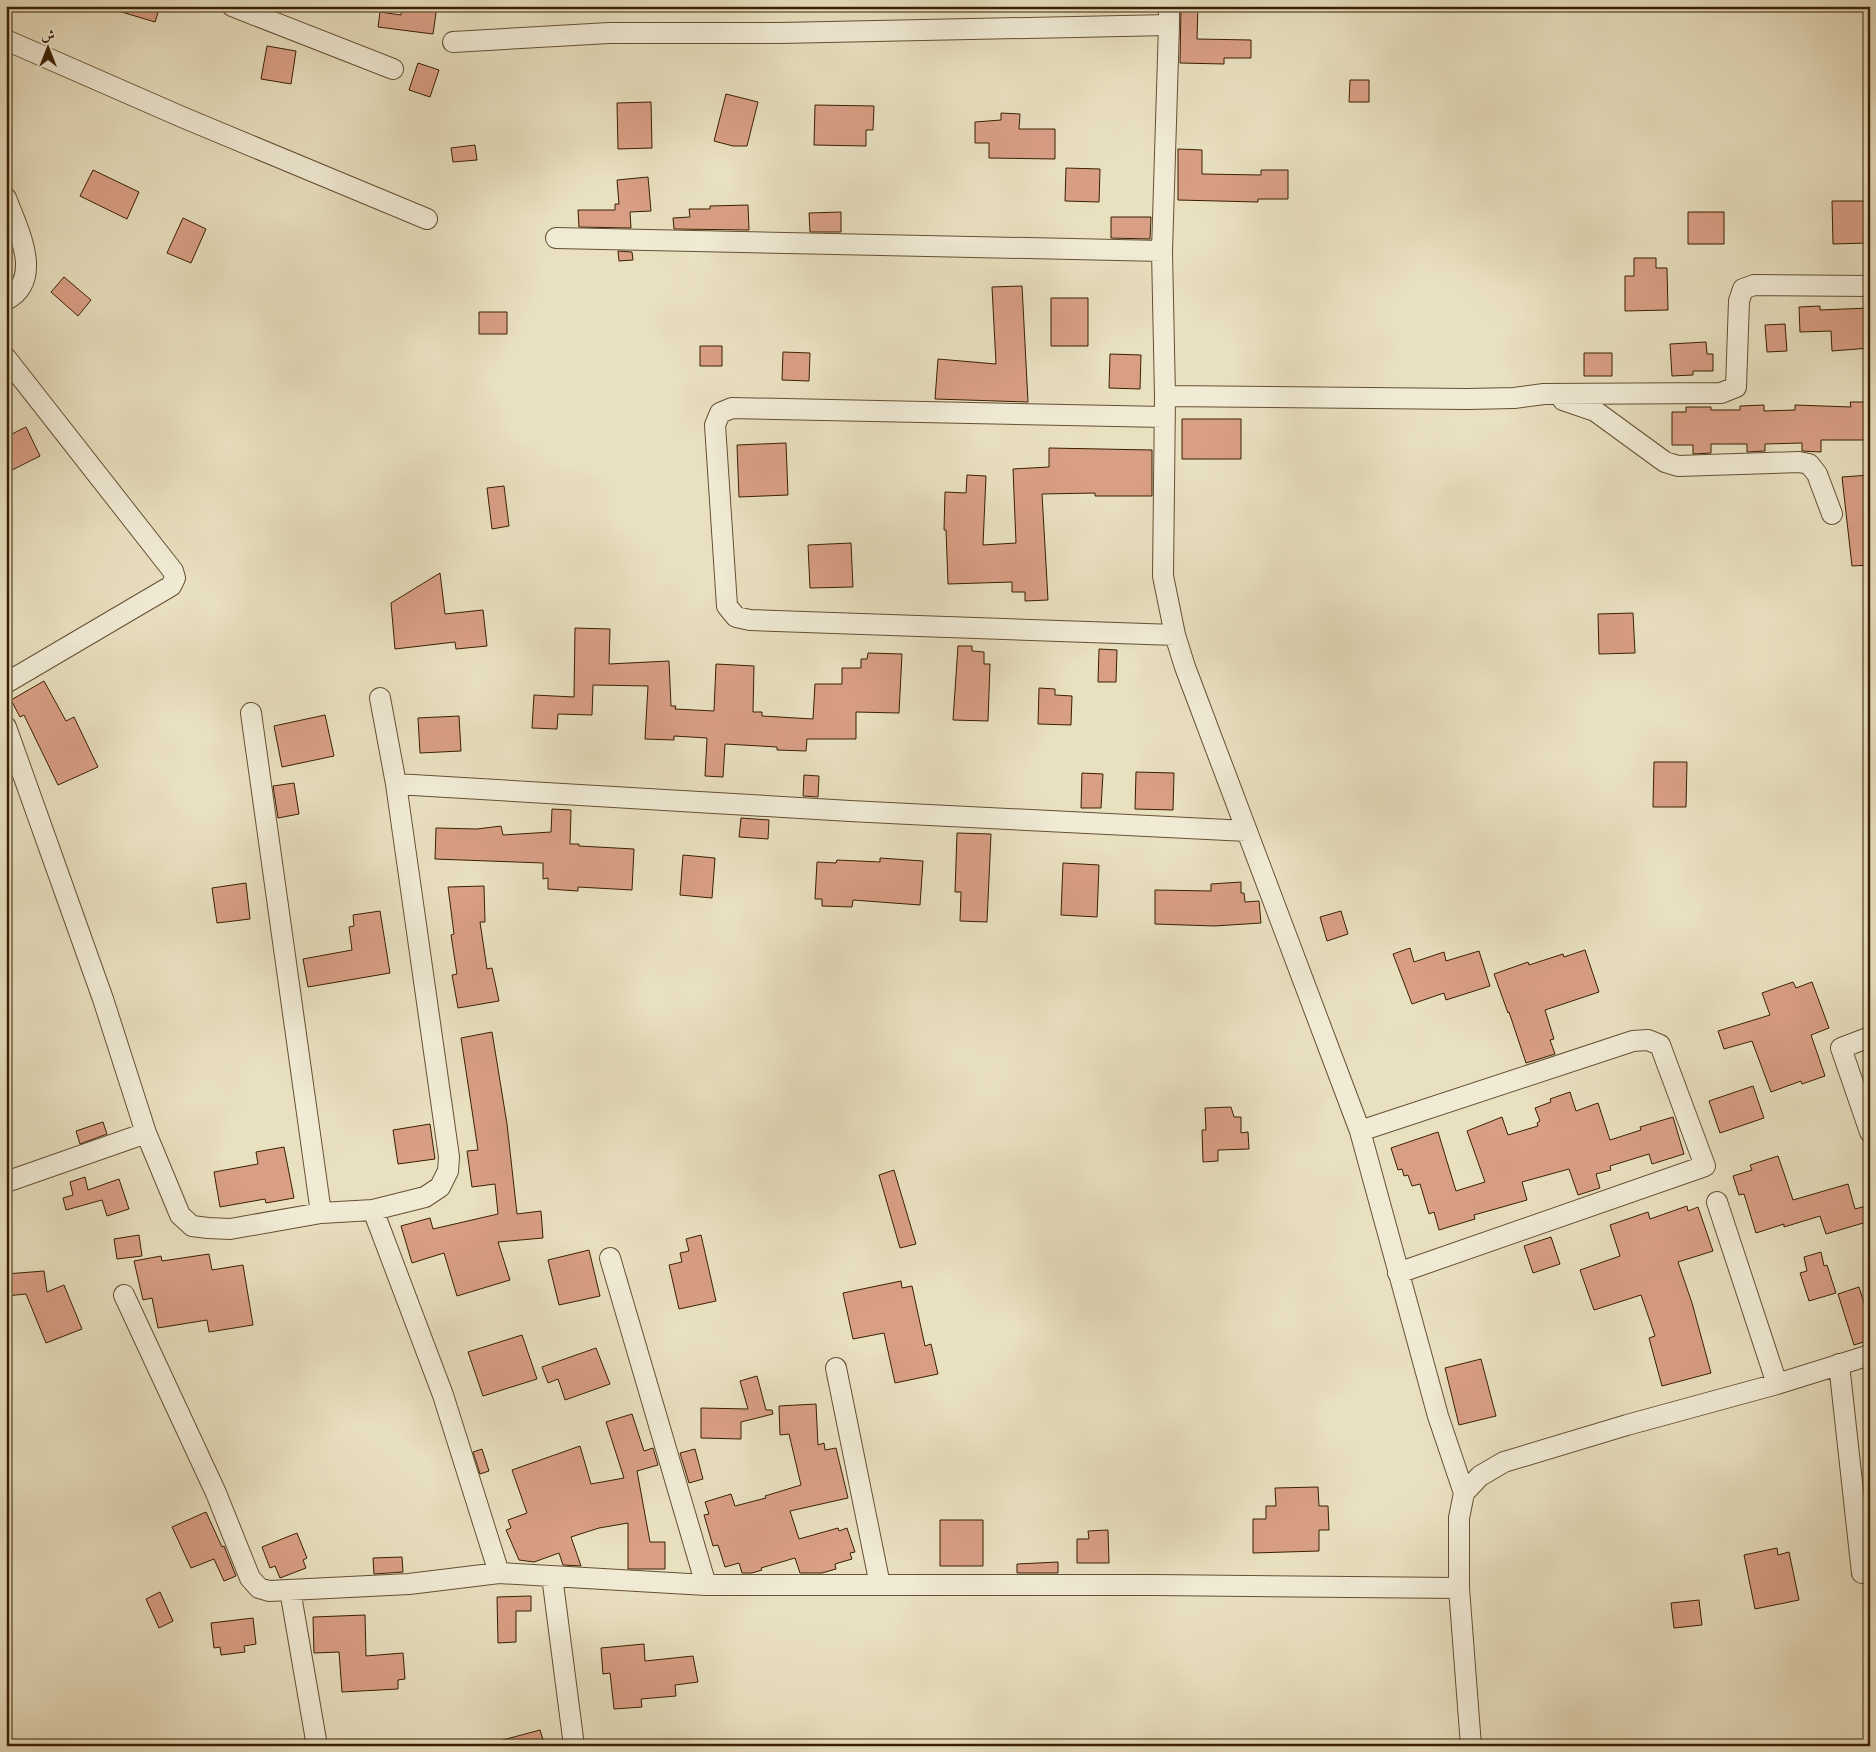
<svg xmlns="http://www.w3.org/2000/svg" width="1876" height="1752" viewBox="0 0 1876 1752" font-family="'Sorts Mill Goudy',Amiri,serif">
<style>
.building{fill:#d99f85;stroke:#392002}
.lines{fill:none;stroke-linecap:round;stroke-linejoin:round}
.minor-casing{stroke:#655032;stroke-width:22}
.minor{stroke:#f1ebd6;stroke-width:20}
</style>
<rect width="100%" height="100%" fill="#e9e0c0"/>
<filter id="stains"><feTurbulence type="fractalNoise" baseFrequency=".004" numOctaves="4"/><feColorMatrix values="0 0 0 0 .2 0 0 0 0 .09 0 0 0 0 .02 0 0 0 .5 -.17"/></filter>
<radialGradient id="worn" r=".72"><stop offset=".6" stop-color="#630" stop-opacity="0"/><stop offset="1" stop-color="#630" stop-opacity=".3"/></radialGradient>
<path class="building" d="M 115,6 L 160,6 L 155,22 L 115,10 Z
M 402,6 L 437,6 L 433,34 L 378,27 L 380,12 L 401,15 Z
M 1181,6 L 1198,6 L 1197,39 L 1251,40 L 1251,58 L 1224,58 L 1224,64 L 1180,63 Z
M 267,46 L 296,51 L 291,84 L 261,79 Z
M 418,63 L 439,70 L 430,97 L 409,90 Z
M 1350,80 L 1369,80 L 1369,102 L 1349,102 Z
M 726,94 L 758,102 L 747,146 L 733,146 L 714,141 Z
M 651,102 L 652,148 L 618,149 L 617,103 Z
M 815,105 L 874,106 L 873,130 L 866,130 L 866,146 L 814,145 Z
M 1001,113 L 1020,114 L 1019,129 L 1055,129 L 1055,159 L 989,158 L 989,143 L 975,143 L 975,122 L 1001,120 Z
M 475,145 L 477,160 L 453,162 L 451,148 Z
M 1178,149 L 1202,150 L 1202,174 L 1261,175 L 1261,170 L 1288,170 L 1288,199 L 1258,199 L 1258,202 L 1178,200 Z
M 1066,168 L 1100,169 L 1099,202 L 1065,201 Z
M 93,170 L 139,192 L 127,219 L 80,196 Z
M 648,177 L 651,211 L 630,212 L 631,228 L 579,227 L 578,210 L 615,210 L 615,204 L 619,204 L 617,180 Z
M 1832,201 L 1867,201 L 1867,243 L 1833,244 Z
M 748,205 L 749,230 L 674,229 L 673,218 L 690,217 L 689,209 L 710,209 L 710,206 Z
M 841,212 L 841,232 L 810,232 L 809,213 Z
M 1688,212 L 1724,212 L 1724,244 L 1688,244 Z
M 1111,217 L 1151,217 L 1150,239 L 1111,238 Z
M 183,218 L 206,229 L 191,263 L 167,253 Z
M 618,251 L 632,252 L 633,260 L 619,261 Z
M 1634,258 L 1656,258 L 1656,268 L 1667,268 L 1668,310 L 1625,311 L 1625,276 L 1634,276 Z
M 64,277 L 91,300 L 78,316 L 51,292 Z
M 1022,286 L 1028,402 L 935,399 L 938,359 L 996,364 L 992,287 Z
M 1051,298 L 1088,298 L 1088,346 L 1051,346 Z
M 1820,306 L 1820,310 L 1870,308 L 1870,348 L 1832,351 L 1831,331 L 1800,332 L 1799,307 Z
M 479,312 L 507,312 L 507,334 L 479,334 Z
M 1785,324 L 1787,351 L 1767,352 L 1765,325 Z
M 1706,342 L 1707,354 L 1713,354 L 1713,371 L 1693,371 L 1693,375 L 1672,376 L 1670,344 Z
M 700,346 L 722,346 L 722,366 L 700,366 Z
M 783,352 L 810,353 L 809,381 L 782,380 Z
M 1584,353 L 1612,353 L 1612,376 L 1584,376 Z
M 1110,354 L 1141,355 L 1140,389 L 1109,388 Z
M 1850,402 L 1870,402 L 1870,440 L 1821,440 L 1821,452 L 1802,451 L 1802,443 L 1765,444 L 1765,451 L 1747,452 L 1747,444 L 1711,444 L 1711,453 L 1693,454 L 1693,445 L 1672,445 L 1672,412 L 1686,412 L 1686,407 L 1711,407 L 1711,410 L 1740,410 L 1740,406 L 1764,405 L 1764,411 L 1795,410 L 1795,405 L 1851,407 Z
M 1182,419 L 1241,419 L 1241,459 L 1182,459 Z
M 26,427 L 40,456 L 6,473 L 6,437 Z
M 786,443 L 788,495 L 739,497 L 737,445 Z
M 1049,448 L 1152,450 L 1152,496 L 1095,496 L 1095,493 L 1042,494 L 1048,600 L 1025,601 L 1025,592 L 1012,592 L 1012,582 L 948,584 L 946,530 L 944,530 L 945,492 L 966,493 L 967,475 L 986,476 L 983,545 L 1016,543 L 1013,469 L 1049,467 Z
M 1870,475 L 1870,565 L 1852,566 L 1842,477 Z
M 504,486 L 509,526 L 492,529 L 487,488 Z
M 851,543 L 853,587 L 810,588 L 808,545 Z
M 440,573 L 445,614 L 483,610 L 487,646 L 456,649 L 455,642 L 395,649 L 391,603 Z
M 1633,613 L 1635,653 L 1599,654 L 1598,614 Z
M 575,628 L 610,629 L 609,664 L 669,661 L 671,706 L 676,706 L 675,709 L 714,711 L 716,664 L 754,666 L 753,712 L 762,712 L 762,716 L 813,719 L 815,684 L 842,684 L 842,668 L 861,668 L 861,659 L 867,659 L 868,653 L 902,654 L 899,713 L 856,712 L 856,739 L 807,739 L 806,751 L 777,750 L 777,747 L 725,744 L 723,777 L 705,776 L 707,738 L 674,736 L 674,740 L 645,739 L 648,686 L 593,685 L 592,715 L 558,714 L 557,729 L 532,728 L 534,695 L 574,697 Z
M 958,646 L 972,646 L 972,651 L 984,652 L 984,664 L 990,664 L 988,721 L 953,720 Z
M 1099,649 L 1117,650 L 1116,682 L 1098,682 Z
M 44,681 L 66,721 L 74,717 L 98,767 L 58,785 L 24,715 L 20,717 L 11,700 Z
M 1039,688 L 1055,689 L 1055,695 L 1072,696 L 1071,725 L 1038,724 Z
M 325,715 L 334,756 L 282,767 L 274,726 Z
M 459,716 L 461,751 L 420,753 L 418,718 Z
M 1654,762 L 1687,762 L 1686,807 L 1653,807 Z
M 1136,772 L 1174,773 L 1173,810 L 1135,809 Z
M 1082,773 L 1103,774 L 1101,808 L 1081,808 Z
M 804,775 L 819,776 L 818,797 L 803,796 Z
M 294,783 L 299,814 L 278,818 L 273,786 Z
M 552,809 L 571,810 L 570,844 L 579,844 L 579,846 L 634,849 L 632,890 L 578,887 L 578,891 L 548,889 L 548,878 L 543,879 L 543,863 L 435,859 L 436,828 L 477,829 L 501,826 L 503,835 L 551,832 Z
M 741,818 L 769,820 L 768,839 L 739,837 Z
M 957,833 L 991,834 L 987,922 L 960,921 L 961,892 L 955,892 Z
M 683,855 L 715,858 L 712,898 L 680,895 Z
M 880,858 L 923,861 L 920,905 L 853,900 L 852,907 L 822,906 L 822,899 L 815,899 L 817,862 L 836,863 L 837,860 L 880,862 Z
M 1063,863 L 1099,865 L 1097,917 L 1061,915 Z
M 1241,882 L 1241,893 L 1244,893 L 1245,902 L 1259,901 L 1261,923 L 1214,926 L 1155,924 L 1155,890 L 1211,891 L 1211,884 Z
M 246,883 L 250,919 L 217,923 L 212,888 Z
M 484,886 L 485,922 L 480,922 L 487,969 L 492,968 L 499,1001 L 458,1008 L 452,975 L 457,974 L 451,935 L 454,934 L 448,887 Z
M 380,911 L 390,973 L 308,987 L 303,959 L 352,950 L 349,927 L 354,926 L 353,915 Z
M 1341,911 L 1348,934 L 1327,941 L 1320,917 Z
M 1410,948 L 1414,962 L 1444,952 L 1446,961 L 1479,951 L 1490,986 L 1446,1000 L 1444,993 L 1412,1004 L 1393,954 Z
M 1585,950 L 1599,992 L 1545,1010 L 1554,1039 L 1550,1040 L 1555,1054 L 1526,1063 L 1509,1012 L 1508,1013 L 1494,974 L 1528,962 L 1529,965 L 1563,954 L 1564,957 Z
M 1793,982 L 1796,988 L 1812,982 L 1829,1028 L 1811,1035 L 1825,1076 L 1802,1084 L 1801,1081 L 1771,1092 L 1752,1041 L 1724,1049 L 1718,1031 L 1770,1015 L 1762,993 Z
M 492,1032 L 507,1124 L 517,1214 L 541,1211 L 543,1238 L 498,1242 L 510,1280 L 457,1296 L 444,1253 L 412,1263 L 401,1226 L 430,1218 L 433,1229 L 498,1214 L 495,1184 L 472,1187 L 467,1151 L 478,1150 L 461,1038 Z
M 1753,1086 L 1764,1118 L 1720,1133 L 1709,1101 Z
M 1570,1092 L 1576,1111 L 1598,1103 L 1610,1140 L 1641,1130 L 1640,1127 L 1673,1117 L 1684,1154 L 1652,1164 L 1649,1154 L 1610,1166 L 1611,1170 L 1596,1174 L 1600,1188 L 1578,1195 L 1569,1169 L 1522,1182 L 1527,1200 L 1474,1215 L 1475,1219 L 1439,1230 L 1434,1212 L 1429,1214 L 1420,1184 L 1412,1186 L 1408,1175 L 1404,1176 L 1402,1169 L 1398,1170 L 1391,1148 L 1438,1132 L 1456,1191 L 1485,1182 L 1467,1131 L 1502,1117 L 1508,1135 L 1538,1126 L 1537,1123 L 1540,1121 L 1535,1108 L 1551,1102 L 1550,1099 Z
M 1231,1107 L 1234,1117 L 1241,1117 L 1241,1133 L 1248,1132 L 1249,1149 L 1218,1150 L 1218,1161 L 1203,1162 L 1202,1130 L 1206,1130 L 1205,1108 Z
M 103,1122 L 107,1134 L 80,1144 L 76,1131 Z
M 430,1124 L 435,1159 L 398,1164 L 393,1130 Z
M 284,1147 L 294,1198 L 266,1203 L 265,1199 L 220,1207 L 214,1172 L 258,1164 L 256,1152 Z
M 1778,1156 L 1793,1200 L 1848,1184 L 1855,1209 L 1870,1205 L 1870,1221 L 1826,1234 L 1820,1216 L 1784,1227 L 1784,1224 L 1756,1233 L 1744,1194 L 1739,1195 L 1733,1176 L 1752,1170 L 1750,1165 Z
M 894,1170 L 916,1244 L 900,1248 L 879,1175 Z
M 85,1177 L 88,1190 L 119,1179 L 129,1209 L 107,1216 L 102,1200 L 66,1210 L 63,1198 L 73,1195 L 70,1182 Z
M 1687,1206 L 1688,1211 L 1698,1207 L 1713,1251 L 1678,1262 L 1692,1303 L 1711,1373 L 1662,1386 L 1649,1338 L 1655,1336 L 1641,1295 L 1594,1310 L 1580,1270 L 1620,1256 L 1610,1225 L 1648,1212 L 1650,1219 Z
M 139,1235 L 142,1256 L 117,1259 L 114,1239 Z
M 701,1235 L 716,1301 L 679,1309 L 669,1265 L 682,1262 L 680,1253 L 689,1251 L 686,1239 Z
M 1551,1237 L 1560,1264 L 1533,1273 L 1524,1246 Z
M 589,1250 L 600,1296 L 559,1305 L 548,1260 Z
M 1821,1252 L 1824,1266 L 1827,1265 L 1836,1293 L 1809,1301 L 1800,1273 L 1807,1271 L 1804,1257 Z
M 209,1254 L 212,1270 L 243,1265 L 253,1325 L 209,1332 L 207,1320 L 158,1328 L 152,1298 L 143,1300 L 134,1261 L 161,1256 L 162,1261 Z
M 44,1271 L 47,1292 L 64,1285 L 82,1329 L 46,1343 L 26,1294 L 6,1296 L 6,1274 Z
M 901,1281 L 902,1288 L 912,1286 L 925,1346 L 931,1344 L 938,1374 L 895,1383 L 884,1333 L 853,1339 L 843,1293 Z
M 1859,1287 L 1870,1322 L 1870,1340 L 1854,1345 L 1838,1294 Z
M 522,1335 L 537,1379 L 483,1396 L 468,1352 Z
M 596,1348 L 610,1384 L 565,1400 L 558,1379 L 548,1383 L 542,1367 Z
M 1481,1359 L 1496,1416 L 1459,1425 L 1445,1368 Z
M 757,1376 L 766,1410 L 772,1410 L 773,1414 L 741,1422 L 741,1439 L 701,1438 L 701,1408 L 748,1409 L 740,1381 Z
M 816,1404 L 818,1445 L 824,1443 L 825,1450 L 836,1448 L 848,1498 L 790,1511 L 799,1539 L 838,1528 L 839,1531 L 847,1528 L 855,1552 L 850,1553 L 852,1559 L 835,1564 L 836,1569 L 822,1573 L 800,1573 L 795,1558 L 761,1568 L 762,1570 L 752,1573 L 742,1573 L 739,1563 L 725,1567 L 718,1545 L 713,1546 L 704,1515 L 709,1514 L 705,1502 L 731,1494 L 735,1506 L 766,1498 L 765,1496 L 801,1485 L 789,1434 L 780,1435 L 779,1406 Z
M 632,1414 L 644,1451 L 653,1448 L 658,1465 L 637,1471 L 650,1542 L 665,1542 L 665,1569 L 628,1569 L 628,1523 L 599,1528 L 571,1537 L 581,1566 L 563,1565 L 559,1553 L 534,1562 L 519,1560 L 506,1530 L 511,1528 L 508,1520 L 527,1513 L 512,1470 L 580,1446 L 591,1484 L 624,1478 L 606,1422 Z
M 482,1449 L 489,1471 L 480,1474 L 473,1452 Z
M 695,1449 L 703,1479 L 689,1483 L 680,1453 Z
M 1318,1487 L 1319,1506 L 1328,1506 L 1329,1530 L 1319,1530 L 1319,1551 L 1253,1553 L 1253,1519 L 1266,1519 L 1266,1506 L 1276,1506 L 1275,1488 Z
M 206,1512 L 222,1547 L 224,1546 L 236,1576 L 224,1581 L 214,1559 L 191,1568 L 172,1527 Z
M 940,1520 L 983,1520 L 983,1566 L 940,1566 Z
M 1108,1530 L 1109,1563 L 1077,1563 L 1077,1539 L 1089,1539 L 1088,1531 Z
M 297,1533 L 307,1558 L 303,1560 L 306,1568 L 280,1578 L 275,1566 L 270,1568 L 262,1547 Z
M 1777,1548 L 1778,1555 L 1789,1552 L 1799,1600 L 1755,1609 L 1744,1555 Z
M 402,1557 L 403,1572 L 374,1574 L 373,1558 Z
M 1058,1562 L 1058,1573 L 1017,1573 L 1017,1564 Z
M 160,1592 L 173,1621 L 159,1628 L 146,1599 Z
M 531,1596 L 531,1611 L 516,1611 L 516,1642 L 498,1643 L 497,1597 Z
M 1699,1600 L 1702,1625 L 1674,1628 L 1671,1603 Z
M 365,1615 L 366,1656 L 403,1653 L 405,1679 L 398,1680 L 398,1689 L 342,1692 L 339,1652 L 314,1653 L 313,1617 Z
M 253,1618 L 256,1644 L 244,1646 L 245,1652 L 221,1655 L 220,1647 L 214,1648 L 211,1623 Z
M 644,1644 L 645,1661 L 693,1656 L 698,1682 L 675,1685 L 676,1696 L 641,1699 L 642,1707 L 614,1709 L 610,1673 L 603,1674 L 601,1648 Z
M 540,1730 L 545,1746 L 500,1746 L 499,1741 Z"/>
<g class="lines">
<g class="minor-casing">
<path id="minor" d="M 232,6 L 393,69
M 1169,6 L 1169,25 L 1162,251 L 1165,396 L 1163,576 L 1175,635 L 1185,667 L 1360,1131 L 1438,1416 L 1464,1493
M 6,40 L 182,117 L 427,219
M 453,42 L 609,33 L 780,33 L 1169,25
M 6,198 C 17,228 45,279 6,300
M 556,238 L 1162,251
M 6,358 L 173,571 L 175,578 L 171,586 L 6,683
M 1165,396 L 1467,399 L 1514,398 L 1544,394 L 1721,393 L 1736,387 L 1739,301 L 1743,289 L 1754,285 L 1870,286
M 1563,400 L 1595,411 L 1665,462 L 1678,466 L 1799,462 L 1809,464 L 1817,474 L 1832,514
M 1164,417 L 732,408 L 720,413 L 715,425 L 727,606 L 736,617 L 750,620 L 1175,635
M 251,713 L 321,1213
M 6,727 L 103,999 L 146,1133 L 180,1215 L 192,1226 L 208,1228 L 230,1229 L 321,1213 L 373,1210 L 425,1197 L 440,1187 L 448,1171 L 449,1157 L 396,784 L 380,698
M 396,784 L 850,811 L 1247,831
M 1870,1037 L 1841,1048 L 1870,1132
M 1360,1131 L 1633,1041 L 1648,1040 L 1660,1045 L 1705,1166 L 1398,1273
M 6,1182 L 146,1133
M 1717,1202 L 1777,1384
M 373,1210 L 443,1395 L 499,1573
M 610,1258 L 706,1585
M 124,1295 L 216,1493 L 250,1578 L 259,1588 L 269,1591 L 409,1584 L 499,1573 L 706,1585 L 1155,1585 L 1459,1588
M 1839,1364 L 1862,1573
M 836,1368 L 880,1585
M 552,1576 L 574,1746
M 290,1590 L 317,1746
M 1471,1746 L 1459,1588 L 1459,1518 L 1464,1493 L 1480,1476 L 1504,1462 L 1627,1425 L 1777,1384 L 1870,1355"/>
</g>
<use href="#minor" class="minor"/>
</g>
<rect width="1876" height="1752" fill="none" stroke="#e9e0c0" stroke-width="25"/>
<rect x="8" y="8" width="1861" height="1737" fill="none" stroke="#392002" stroke-width="2.5"/>
<rect x="12" y="12" width="1851" height="1727" fill="none" stroke="#392002"/>
<g transform="translate(48 48)" stroke="#f1ebd6" stroke-width="4" paint-order="stroke">
<path d="M0-4L9 19L0 12L-9 19Z" fill="#392002"/>
<text y="-8" font-size="14" font-weight="bold" text-anchor="middle" fill="#392002">ش</text>
</g>
<rect width="100%" height="100%" filter="url(#stains)"/>
<rect width="100%" height="100%" fill="url(#worn)"/>
</svg>
